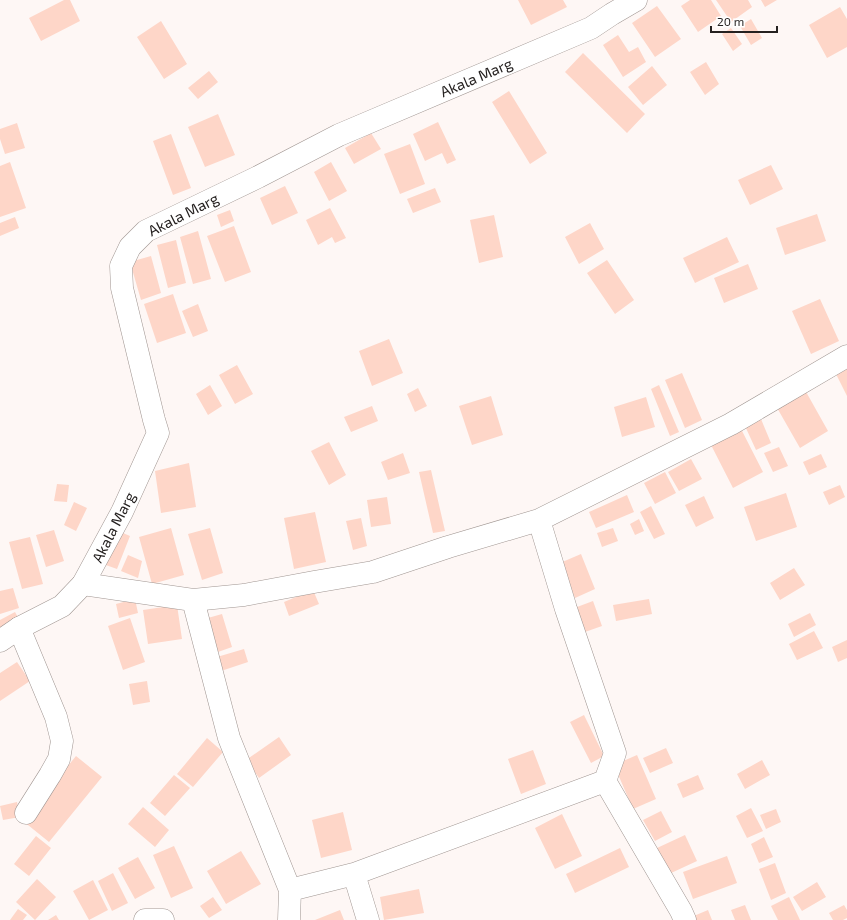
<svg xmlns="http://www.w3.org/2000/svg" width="847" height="920" viewBox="0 0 847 920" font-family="'Exo 2',sans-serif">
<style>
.building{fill:#fed6c8}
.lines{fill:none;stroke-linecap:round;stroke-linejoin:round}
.minor-casing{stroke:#a09692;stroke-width:23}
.major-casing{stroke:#a09692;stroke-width:23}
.minor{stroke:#fff;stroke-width:22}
.major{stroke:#fff;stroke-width:22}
.labels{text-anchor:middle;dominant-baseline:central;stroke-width:3;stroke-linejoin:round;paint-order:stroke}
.street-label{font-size:15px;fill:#252120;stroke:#fff}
</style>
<rect width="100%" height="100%" fill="#fef7f5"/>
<path class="building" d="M 64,0 L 70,0 L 80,21 L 41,41 L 29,18 Z
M 518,0 L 563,0 L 567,7 L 531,25 Z
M 690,0 L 711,0 L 721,16 L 698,32 L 681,6 Z
M 716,0 L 748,0 L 752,7 L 731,22 Z
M 761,0 L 777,0 L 765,7 Z
M 657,6 L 681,39 L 655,57 L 632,23 Z
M 840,7 L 847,19 L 847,47 L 827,58 L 809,25 Z
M 751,19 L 762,38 L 751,45 L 740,26 Z
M 161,21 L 187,64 L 164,79 L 137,37 Z
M 731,28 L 742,44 L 733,51 L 722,34 Z
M 618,35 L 629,52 L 638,47 L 646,62 L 623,77 L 603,45 Z
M 583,53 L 645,114 L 627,133 L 565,72 Z
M 706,62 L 719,84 L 705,95 L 690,72 Z
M 652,66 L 667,85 L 643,105 L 628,87 Z
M 209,71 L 218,82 L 198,99 L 188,88 Z
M 509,91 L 547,153 L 530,164 L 492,102 Z
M 218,114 L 235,155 L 205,167 L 188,127 Z
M 438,122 L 456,160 L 447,164 L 442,153 L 425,161 L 413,134 Z
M 17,123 L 25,148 L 5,154 L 0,139 L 0,129 Z
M 371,133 L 381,149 L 354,164 L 345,148 Z
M 171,134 L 191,188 L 173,195 L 153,141 Z
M 410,144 L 425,184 L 400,194 L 384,154 Z
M 10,162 L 26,208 L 0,217 L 0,166 Z
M 331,162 L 347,191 L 329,201 L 314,172 Z
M 771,165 L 783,189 L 750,205 L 738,180 Z
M 285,186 L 298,213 L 272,225 L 260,198 Z
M 435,188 L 441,202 L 413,213 L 407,199 Z
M 330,208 L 346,238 L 335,243 L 332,237 L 318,245 L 306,220 Z
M 230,210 L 234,221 L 221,227 L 217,215 Z
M 817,214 L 826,241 L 785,255 L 776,228 Z
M 494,215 L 503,257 L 479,263 L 470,220 Z
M 15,217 L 19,228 L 0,236 L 0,223 Z
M 590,223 L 604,249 L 579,264 L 565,237 Z
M 234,226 L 251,272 L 225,282 L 207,236 Z
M 198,231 L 211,279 L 193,284 L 180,237 Z
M 727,237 L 739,262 L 695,283 L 683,258 Z
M 176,240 L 186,283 L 168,288 L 157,245 Z
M 151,256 L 161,293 L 141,300 L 130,262 Z
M 607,260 L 634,300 L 615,314 L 587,273 Z
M 748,264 L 758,289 L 724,303 L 714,278 Z
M 173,294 L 186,333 L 157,343 L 144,304 Z
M 820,299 L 839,341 L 811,354 L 792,311 Z
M 198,304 L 208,331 L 193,337 L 182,311 Z
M 389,339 L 403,373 L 372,386 L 359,351 Z
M 237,365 L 253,394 L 235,404 L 219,375 Z
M 847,368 L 847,396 L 836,374 Z
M 682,373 L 702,420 L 685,428 L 665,380 Z
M 210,385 L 222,406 L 208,415 L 196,394 Z
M 659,385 L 679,432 L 670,436 L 651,389 Z
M 418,388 L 427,406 L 415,412 L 407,394 Z
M 805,390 L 828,431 L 800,448 L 776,406 Z
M 491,396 L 503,435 L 472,445 L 459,406 Z
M 646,397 L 655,427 L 622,437 L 614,407 Z
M 372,406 L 378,421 L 351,432 L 344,417 Z
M 761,419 L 771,443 L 756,450 L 745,426 Z
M 740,427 L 763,472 L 733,488 L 710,443 Z
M 329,442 L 346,475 L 329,485 L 311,451 Z
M 779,447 L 788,466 L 773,472 L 764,453 Z
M 403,453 L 410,473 L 388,480 L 381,462 Z
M 821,454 L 827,467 L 809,475 L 803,462 Z
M 691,459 L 702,479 L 679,491 L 668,472 Z
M 189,463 L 196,507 L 161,513 L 155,471 Z
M 431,470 L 445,531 L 433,533 L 419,472 Z
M 665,472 L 676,493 L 655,504 L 644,483 Z
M 57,484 L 69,485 L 67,502 L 54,501 Z
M 840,485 L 845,497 L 829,505 L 823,492 Z
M 786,493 L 797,527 L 756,541 L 744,507 Z
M 627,495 L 634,512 L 596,528 L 589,512 Z
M 704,496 L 714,518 L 696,527 L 685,505 Z
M 387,497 L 391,524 L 371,527 L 367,500 Z
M 74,502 L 87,508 L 76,531 L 64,525 Z
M 651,506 L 665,534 L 654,539 L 640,512 Z
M 315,512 L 326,562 L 294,569 L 284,518 Z
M 361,518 L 367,546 L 353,550 L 346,521 Z
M 639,519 L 644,531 L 635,535 L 630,524 Z
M 171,528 L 184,575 L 152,584 L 139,537 Z
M 210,528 L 223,573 L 202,580 L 188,534 Z
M 613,528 L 618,541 L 602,547 L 597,533 Z
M 54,530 L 64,561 L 46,567 L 36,535 Z
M 116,530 L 130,536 L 117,569 L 103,564 Z
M 30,537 L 43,584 L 22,589 L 9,542 Z
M 581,554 L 595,589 L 575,598 L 560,563 Z
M 128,555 L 142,561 L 138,578 L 121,571 Z
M 794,568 L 805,585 L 780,600 L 770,583 Z
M 13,588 L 19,608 L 0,614 L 0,591 Z
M 313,590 L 319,604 L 289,616 L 284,602 Z
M 135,599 L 138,613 L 119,618 L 116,604 Z
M 649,599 L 652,614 L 616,621 L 613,605 Z
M 593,601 L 602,626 L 585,632 L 577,607 Z
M 177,605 L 182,639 L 148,644 L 143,610 Z
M 15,612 L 20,621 L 0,632 L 0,620 Z
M 810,613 L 816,625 L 794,637 L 788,624 Z
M 222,614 L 232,647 L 218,652 L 208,618 Z
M 130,618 L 145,662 L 123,670 L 108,626 Z
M 814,631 L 823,648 L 797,660 L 789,644 Z
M 847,640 L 847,658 L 838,662 L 832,647 Z
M 244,649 L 248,662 L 221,671 L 217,657 Z
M 17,662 L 30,681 L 0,701 L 0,673 Z
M 147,681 L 150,702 L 133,705 L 129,684 Z
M 584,715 L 604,756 L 591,763 L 570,722 Z
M 279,737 L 291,755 L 259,778 L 246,760 Z
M 207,738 L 223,752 L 193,787 L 177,774 Z
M 666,748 L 673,763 L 650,773 L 643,758 Z
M 533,750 L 546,784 L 521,794 L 508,759 Z
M 637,755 L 656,799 L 633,809 L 614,765 Z
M 76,756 L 102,777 L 49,842 L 23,821 Z
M 762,760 L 770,775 L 745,789 L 737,774 Z
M 174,775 L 190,788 L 165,816 L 150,803 Z
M 698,775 L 704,789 L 683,798 L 677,784 Z
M 17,802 L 20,817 L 3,820 L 0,806 Z
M 143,807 L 169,830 L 155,847 L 128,824 Z
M 751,808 L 763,831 L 747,838 L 736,816 Z
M 776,809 L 781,822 L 766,829 L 760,815 Z
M 661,811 L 672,832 L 655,841 L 643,820 Z
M 343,812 L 352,850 L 321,858 L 312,820 Z
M 562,814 L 582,856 L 555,869 L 535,828 Z
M 685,835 L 697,861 L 669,874 L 657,848 Z
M 36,836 L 51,848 L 29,876 L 14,864 Z
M 764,837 L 773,857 L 759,863 L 751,844 Z
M 174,846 L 193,888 L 171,898 L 153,855 Z
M 620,848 L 629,867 L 575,893 L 566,874 Z
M 241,851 L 261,884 L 226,904 L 207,871 Z
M 727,856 L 737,883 L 693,899 L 683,872 Z
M 138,857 L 155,888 L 135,899 L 118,868 Z
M 775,863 L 786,893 L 771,900 L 759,869 Z
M 113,873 L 128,903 L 112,911 L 98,881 Z
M 37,879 L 56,897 L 35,920 L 16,902 Z
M 93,880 L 108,910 L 89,920 L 73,891 Z
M 817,882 L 826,897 L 802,911 L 793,897 Z
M 419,889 L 424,913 L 384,920 L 380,897 Z
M 213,897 L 222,910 L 209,918 L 200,906 Z
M 789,897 L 800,920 L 778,920 L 771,906 Z
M 745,905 L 751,920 L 735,920 L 731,910 Z
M 844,905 L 847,910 L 847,918 L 843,920 L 833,920 L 829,913 Z
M 18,909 L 27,915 L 23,920 L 10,920 Z
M 340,910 L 344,920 L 315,920 Z
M 708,910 L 712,920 L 690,920 L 689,918 Z
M 56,915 L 59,920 L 48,920 Z"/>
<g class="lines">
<g class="minor-casing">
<path id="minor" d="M 539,520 L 566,609 L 615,753 L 605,781 L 681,911 L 685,920
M 83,584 L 193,600 L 244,595 L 314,582 L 373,572 L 448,547 L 539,520 L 731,424 L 847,356
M 193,600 L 229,738 L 290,890 L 354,874 L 368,920
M 19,628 L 56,717 L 62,741 L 59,759 L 50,775 L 26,813
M 354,874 L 605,781
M 145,920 L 163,920
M 289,920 L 290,890"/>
</g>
<g class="major-casing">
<path id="major" d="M 0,641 L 19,628 L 62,606 L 83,584 L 122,512 L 158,433 L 154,420 L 122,288 L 121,266 L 130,247 L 146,231 L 258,177 L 339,135 L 591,28 L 612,14 L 636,0"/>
</g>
<use href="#minor" class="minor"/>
<use href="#major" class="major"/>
</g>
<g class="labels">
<g class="street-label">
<text transform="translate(476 77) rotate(-23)">Akala Marg</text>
<text transform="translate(183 214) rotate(-27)">Akala Marg</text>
<text transform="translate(113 527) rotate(-63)">Akala Marg</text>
</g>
</g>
<path d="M711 26v6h66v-6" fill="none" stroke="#252120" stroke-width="2"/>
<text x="717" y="26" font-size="12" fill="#252120" stroke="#ffffff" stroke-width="3" paint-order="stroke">20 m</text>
</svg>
